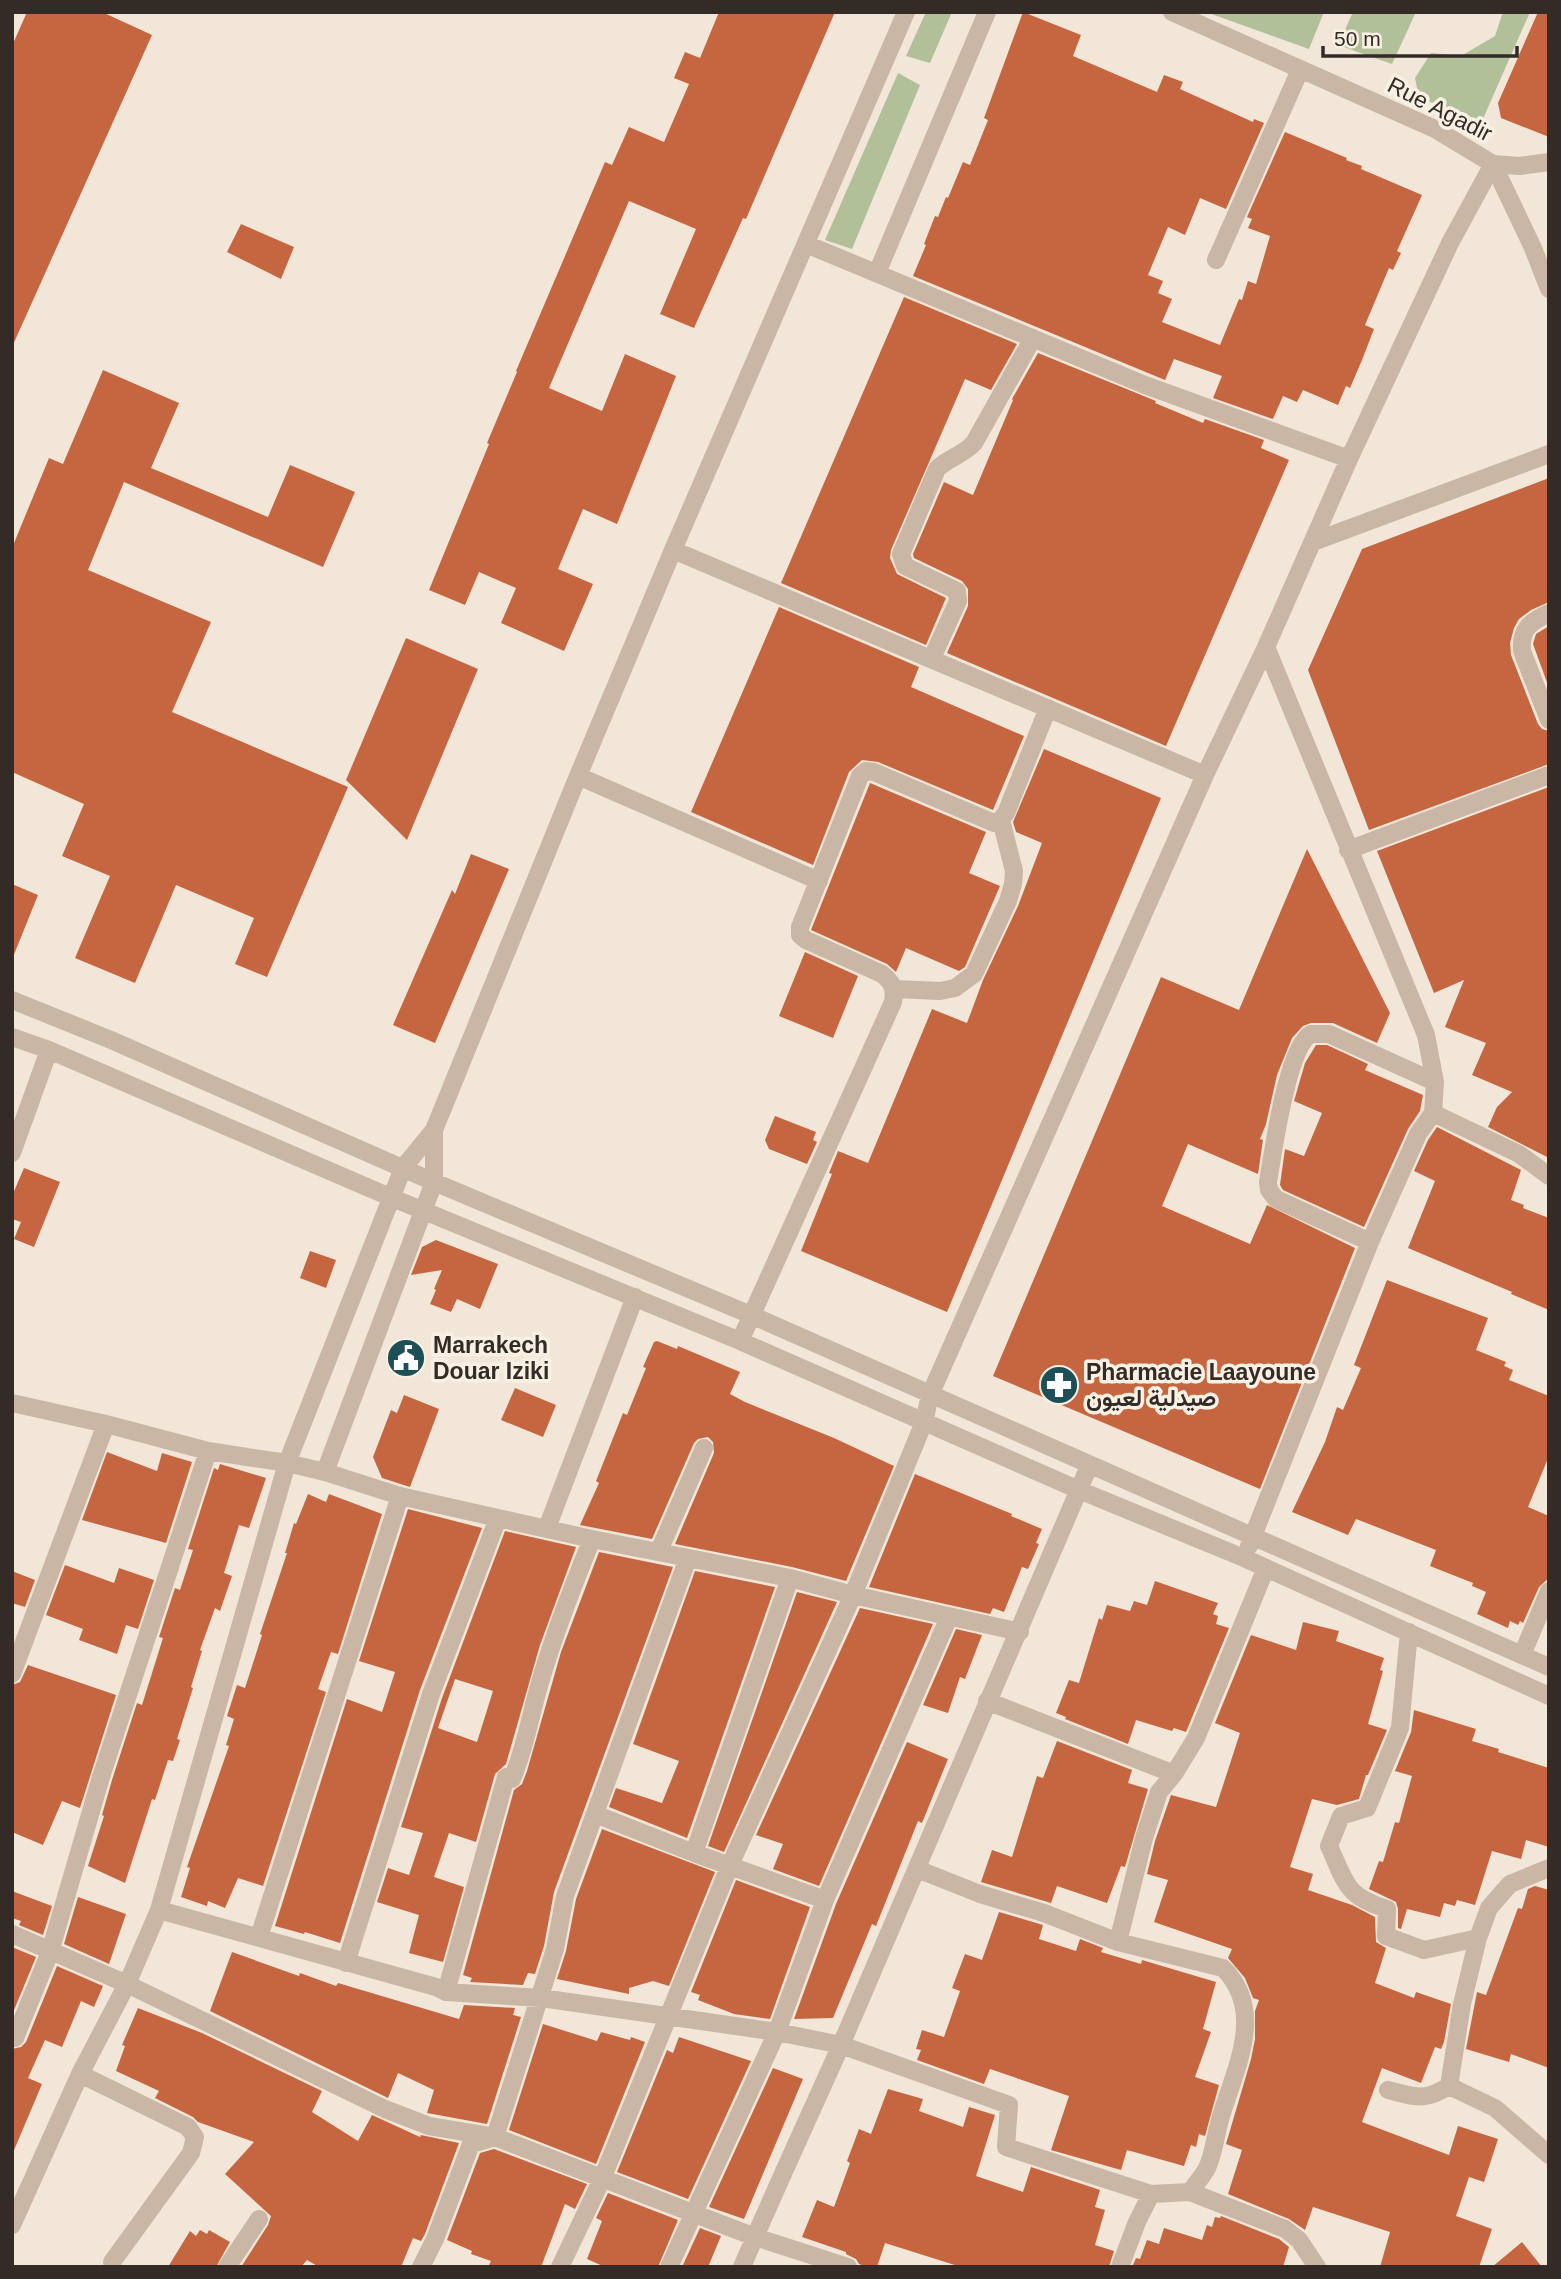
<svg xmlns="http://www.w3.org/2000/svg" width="1561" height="2279" viewBox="0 0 1561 2279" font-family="Arial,Vazirmatn,sans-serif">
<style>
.green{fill:#b1c099}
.building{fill:#c66641;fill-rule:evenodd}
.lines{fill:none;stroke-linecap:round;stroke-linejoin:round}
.minor{stroke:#c9b6a5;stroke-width:18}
.labels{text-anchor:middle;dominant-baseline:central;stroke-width:7;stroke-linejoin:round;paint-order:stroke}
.street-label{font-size:23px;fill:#342b26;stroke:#f9f0e4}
.poi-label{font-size:23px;font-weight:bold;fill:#342b26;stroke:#f9f0e4;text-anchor:start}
</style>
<rect width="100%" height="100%" fill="#f1e6d8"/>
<path class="green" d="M 926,12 L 952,12 L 930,63 L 906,56 Z
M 1206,12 L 1324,12 L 1309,49 Z
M 1353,12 L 1416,12 L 1392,64 L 1338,45 Z
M 1503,12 L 1530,12 L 1482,121 L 1419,98 L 1415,78 L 1431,53 L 1461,56 L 1495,36 Z
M 898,73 L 920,85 L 852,249 L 825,240 Z"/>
<path class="building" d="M 27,12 L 102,12 L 152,35 L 12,347 L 12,46 Z
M 719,12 L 835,12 L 746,219 L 743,218 L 694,328 L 660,314 L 696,229 L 629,201 L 549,388 L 602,411 L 625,354 L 676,376 L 617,524 L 583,509 L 558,569 L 593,584 L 564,651 L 501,623 L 516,588 L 479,572 L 465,605 L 429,590 L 489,444 L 487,443 L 517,372 L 516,371 L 605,162 L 612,165 L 629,127 L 664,142 L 689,84 L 674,78 L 685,52 L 700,58 Z
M 1023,12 L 1081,35 L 1073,56 L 1157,92 L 1164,75 L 1183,82 L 1180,89 L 1253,122 L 1254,119 L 1264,123 L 1226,209 L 1200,198 L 1185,235 L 1168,227 L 1148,275 L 1163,281 L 1158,293 L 1172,299 L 1162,322 L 1220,345 L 1239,299 L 1242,300 L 1248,281 L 1256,284 L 1270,236 L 1248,228 L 1252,219 L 1247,217 L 1285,132 L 1347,158 L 1346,160 L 1362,166 L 1361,169 L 1422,195 L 1397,251 L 1401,253 L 1393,270 L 1389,268 L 1365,325 L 1374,329 L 1362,360 L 1350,388 L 1346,386 L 1338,405 L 1303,390 L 1297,402 L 1283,396 L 1273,419 L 1213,398 L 1222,376 L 1174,359 L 1165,380 L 913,276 L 926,245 L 924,244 L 935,216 L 938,217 L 946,197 L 948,198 L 963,162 L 970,165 L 988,120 L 984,118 Z
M 1538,12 L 1549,12 L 1549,137 L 1501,118 L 1498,103 Z
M 241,224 L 294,247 L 281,279 L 227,252 Z
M 904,297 L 1017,344 L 991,390 L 965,379 L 891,550 L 890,558 L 897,574 L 946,598 L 926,645 L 781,583 Z
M 1038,353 L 1156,401 L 1155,403 L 1203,423 L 1205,419 L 1264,440 L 1261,448 L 1289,460 L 1166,746 L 947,653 L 968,606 L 968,589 L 962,581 L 914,558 L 913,554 L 944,482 L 973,495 L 1013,400 L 1012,399 Z
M 103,370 L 179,403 L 151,468 L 268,517 L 290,465 L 355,492 L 323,567 L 124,482 L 88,570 L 211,622 L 172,712 L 348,787 L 267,977 L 235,964 L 254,918 L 176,885 L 135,983 L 75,958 L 110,876 L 62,856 L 84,804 L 12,772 L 12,548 L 49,458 L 63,464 Z
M 1549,478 L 1549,602 L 1531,610 L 1519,619 L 1514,628 L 1510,643 L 1511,655 L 1538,724 L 1542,729 L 1549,731 L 1549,764 L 1369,830 L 1308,670 L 1362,549 Z
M 779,607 L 919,667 L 911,687 L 1024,736 L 993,810 L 878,762 L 862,760 L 849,772 L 813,865 L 691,812 Z
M 1549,626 L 1549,688 L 1533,644 L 1536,634 Z
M 406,638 L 478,669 L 407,840 L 346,780 Z
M 1044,749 L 1161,798 L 947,1312 L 801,1251 L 832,1174 L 829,1173 L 838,1151 L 868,1163 L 932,1009 L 967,1023 L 983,980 L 1018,906 L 1042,843 L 1016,832 L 1013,822 Z
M 870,783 L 986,832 L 969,873 L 1000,886 L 965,967 L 959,971 L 906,948 L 896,972 L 887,964 L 811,930 Z
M 1549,787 L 1549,1158 L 1488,1127 L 1497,1107 L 1512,1092 L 1472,1075 L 1486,1043 L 1445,1027 L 1464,980 L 1434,993 L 1377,851 Z
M 1307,849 L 1390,1013 L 1377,1043 L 1333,1023 L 1311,1023 L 1303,1026 L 1292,1038 L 1277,1075 L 1266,1124 L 1260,1139 L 1263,1140 L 1258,1174 L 1188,1144 L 1162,1206 L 1250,1244 L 1267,1205 L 1355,1248 L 1260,1489 L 993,1376 L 1161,977 L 1239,1010 Z
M 471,854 L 509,869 L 435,1043 L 393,1025 L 452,890 L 455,894 Z
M 12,884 L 38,895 L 13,957 L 12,957 Z
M 805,952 L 858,976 L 833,1038 L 779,1016 Z
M 1316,1045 L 1327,1045 L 1368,1064 L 1365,1070 L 1423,1095 L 1420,1111 L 1408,1129 L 1364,1227 L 1283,1190 L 1280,1185 L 1285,1149 L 1304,1156 L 1322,1113 L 1294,1101 L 1305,1063 Z
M 775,1116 L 816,1132 L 813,1140 L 817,1142 L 807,1164 L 769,1149 L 765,1140 Z
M 1437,1127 L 1521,1170 L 1511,1200 L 1524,1205 L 1523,1208 L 1549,1218 L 1549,1310 L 1511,1294 L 1512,1292 L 1408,1248 L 1435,1181 L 1414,1171 L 1428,1140 Z
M 24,1168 L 60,1182 L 34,1247 L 14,1239 L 21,1222 L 12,1219 L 12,1196 Z
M 436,1240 L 498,1264 L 480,1309 L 457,1299 L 451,1312 L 430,1304 L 436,1290 L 434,1289 L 442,1270 L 411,1275 L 422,1247 Z
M 310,1251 L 336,1260 L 326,1288 L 300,1278 Z
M 1387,1280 L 1488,1318 L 1476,1350 L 1506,1362 L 1504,1366 L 1513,1370 L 1509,1380 L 1549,1396 L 1549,1456 L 1528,1507 L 1549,1516 L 1549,1578 L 1539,1587 L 1523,1623 L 1520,1621 L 1518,1625 L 1510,1621 L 1508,1628 L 1477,1614 L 1486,1592 L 1472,1586 L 1473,1583 L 1430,1566 L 1436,1550 L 1356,1519 L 1348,1535 L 1292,1512 L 1325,1442 L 1337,1407 L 1343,1410 L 1361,1368 L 1354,1365 Z
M 657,1341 L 677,1349 L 678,1346 L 740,1372 L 730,1394 L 745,1402 L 834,1438 L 894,1466 L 846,1581 L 792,1567 L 675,1544 L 714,1453 L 713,1442 L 708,1437 L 698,1439 L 694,1443 L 652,1539 L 580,1525 L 599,1483 L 596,1481 L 623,1413 L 627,1415 L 646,1368 L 643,1367 L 654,1342 Z
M 515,1388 L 556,1405 L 543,1437 L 501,1420 Z
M 404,1395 L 439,1409 L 410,1487 L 382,1478 L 373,1457 L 391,1410 L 397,1413 Z
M 107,1452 L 157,1471 L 162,1453 L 192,1462 L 166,1543 L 82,1520 Z
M 220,1464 L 266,1478 L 249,1528 L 239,1525 L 224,1573 L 232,1576 L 220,1611 L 215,1608 L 200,1650 L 202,1651 L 191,1687 L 193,1688 L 177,1739 L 180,1740 L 173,1761 L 168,1760 L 155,1800 L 152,1799 L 125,1883 L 88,1866 L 104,1816 L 102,1815 L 112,1780 L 137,1703 L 142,1705 L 163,1638 L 159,1637 L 175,1588 L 180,1590 L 193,1550 L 188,1549 L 214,1468 L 218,1470 Z
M 915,1474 L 1012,1514 L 1011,1516 L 1042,1529 L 1036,1543 L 1039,1544 L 1028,1569 L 1022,1567 L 1004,1612 L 993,1608 L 990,1614 L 869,1587 Z
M 308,1494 L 326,1502 L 329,1494 L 382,1514 L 338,1654 L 331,1652 L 318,1689 L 326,1692 L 263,1886 L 238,1878 L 225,1908 L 208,1901 L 207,1906 L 181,1897 L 190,1868 L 187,1867 L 229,1746 L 226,1745 L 234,1719 L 227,1716 L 237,1685 L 245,1688 L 262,1635 L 260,1634 L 287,1553 L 285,1553 L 294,1523 L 296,1524 Z
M 408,1509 L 482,1528 L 420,1690 L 340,1943 L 305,1932 L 304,1934 L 275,1926 L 347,1699 L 382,1712 L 395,1672 L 359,1661 Z
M 505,1531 L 576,1547 L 540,1645 L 506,1764 L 495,1774 L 476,1842 L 449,1833 L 434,1877 L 464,1887 L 443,1962 L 409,1953 L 419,1915 L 377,1902 L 388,1868 L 409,1875 L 423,1833 L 401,1827 L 442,1698 ZM 455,1679 L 493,1691 L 477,1742 L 438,1728 Z
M 599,1552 L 673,1567 L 554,1892 L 544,1946 L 535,1974 L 528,1973 L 523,1985 L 470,1982 L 472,1978 L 463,1975 L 514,1790 L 522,1784 L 527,1771 L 561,1652 Z
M 65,1565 L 114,1583 L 119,1568 L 154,1580 L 138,1629 L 126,1625 L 117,1654 L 79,1640 L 83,1629 L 46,1615 Z
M 12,1571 L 35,1580 L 25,1607 L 12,1603 Z
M 695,1571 L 775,1587 L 687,1838 L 609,1807 L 616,1788 L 662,1803 L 679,1761 L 633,1744 Z
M 1155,1581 L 1218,1603 L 1213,1614 L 1218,1616 L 1216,1624 L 1229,1628 L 1186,1732 L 1174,1728 L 1172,1731 L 1136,1720 L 1128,1744 L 1065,1719 L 1066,1717 L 1056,1713 L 1069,1680 L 1079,1683 L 1099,1618 L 1102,1620 L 1107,1605 L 1130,1611 L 1134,1601 L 1147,1605 Z
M 797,1592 L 837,1602 L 724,1852 L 708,1846 Z
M 860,1608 L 933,1624 L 819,1886 L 773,1869 L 783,1844 L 756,1835 Z
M 1303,1622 L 1339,1631 L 1336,1641 L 1384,1658 L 1380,1670 L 1383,1671 L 1368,1724 L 1387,1730 L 1368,1775 L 1366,1775 L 1359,1799 L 1337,1805 L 1312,1799 L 1290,1867 L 1313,1874 L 1308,1890 L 1352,1905 L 1375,1917 L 1376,1942 L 1386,1948 L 1375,1983 L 1414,1998 L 1416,1992 L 1451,2004 L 1444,2042 L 1441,2049 L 1435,2047 L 1421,2083 L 1382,2068 L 1362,2122 L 1449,2155 L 1458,2126 L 1498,2139 L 1484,2182 L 1469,2177 L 1456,2216 L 1492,2229 L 1479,2267 L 1380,2267 L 1390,2232 L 1313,2207 L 1305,2230 L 1289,2219 L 1228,2194 L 1242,2150 L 1226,2144 L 1251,2059 L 1255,2039 L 1255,2011 L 1259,2000 L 1253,1998 L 1245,1978 L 1228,1958 L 1232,1949 L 1154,1922 L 1168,1880 L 1147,1874 L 1155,1841 L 1171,1795 L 1216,1807 L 1240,1733 L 1215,1723 L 1251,1635 L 1296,1650 Z
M 956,1629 L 982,1635 L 965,1679 L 960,1677 L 948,1713 L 923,1705 Z
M 28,1665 L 116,1695 L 80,1808 L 62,1801 L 43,1845 L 12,1832 L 12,1685 L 20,1682 Z
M 1414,1710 L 1476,1729 L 1472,1741 L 1499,1749 L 1498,1752 L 1549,1768 L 1549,1847 L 1526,1840 L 1521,1859 L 1492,1851 L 1475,1905 L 1457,1900 L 1455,1906 L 1444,1903 L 1440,1917 L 1407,1909 L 1401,1929 L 1398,1928 L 1398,1909 L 1396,1902 L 1369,1889 L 1379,1861 L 1383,1862 L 1395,1822 L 1399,1823 L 1412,1776 L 1395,1771 L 1411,1732 Z
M 1057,1741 L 1132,1770 L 1128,1783 L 1148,1789 L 1125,1867 L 1121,1866 L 1107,1903 L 1057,1886 L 1051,1903 L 981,1882 L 992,1850 L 1012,1857 L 1037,1776 L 1043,1778 Z
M 907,1742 L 948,1759 L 922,1823 L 918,1821 L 876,1926 L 872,1924 L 833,2018 L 794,2019 L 836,1904 Z
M 602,1829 L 715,1872 L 669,1986 L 653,1981 L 629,1988 L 629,1994 L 557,1979 L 566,1951 L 576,1899 Z
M 736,1880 L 810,1907 L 770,2019 L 734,2014 L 698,2000 L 700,1995 L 691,1992 Z
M 1535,1886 L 1549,1890 L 1549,2068 L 1511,2054 L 1509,2062 L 1466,2049 L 1477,1992 L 1486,1995 L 1518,1908 L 1522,1909 L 1528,1889 Z
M 12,1891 L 52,1906 L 43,1935 L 19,1925 L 21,1921 L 12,1918 Z
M 78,1897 L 126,1914 L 109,1964 L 64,1944 Z
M 999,1912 L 1043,1925 L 1039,1939 L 1076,1951 L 1080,1939 L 1103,1948 L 1101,1952 L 1141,1964 L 1142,1960 L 1216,1982 L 1203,2029 L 1211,2032 L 1195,2077 L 1219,2085 L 1205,2136 L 1199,2134 L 1196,2147 L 1191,2145 L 1184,2166 L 1127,2150 L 1121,2170 L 1051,2150 L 1069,2096 L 990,2069 L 984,2084 L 917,2060 L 921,2050 L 916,2049 L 922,2030 L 944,2037 L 960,1991 L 952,1988 L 965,1954 L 982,1960 Z
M 12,1947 L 36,1957 L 12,2015 Z
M 232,1952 L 299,1976 L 300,1973 L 336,1986 L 338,1983 L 459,2019 L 464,2005 L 515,2008 L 513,2015 L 521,2017 L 487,2124 L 427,2113 L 434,2090 L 398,2073 L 388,2098 L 210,2011 Z
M 57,1966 L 103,1986 L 94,2007 L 81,2001 L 62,2047 L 45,2040 L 28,2078 L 42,2084 L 12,2155 L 12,2049 L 21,2047 L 26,2042 Z
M 138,2008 L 202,2033 L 322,2091 L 312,2112 L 358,2141 L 372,2115 L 420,2137 L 421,2135 L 459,2143 L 425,2234 L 421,2241 L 413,2238 L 401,2267 L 319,2267 L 307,2260 L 301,2267 L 241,2267 L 268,2225 L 271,2216 L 225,2174 L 254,2142 L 198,2122 L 193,2117 L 155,2098 L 159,2091 L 116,2071 L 125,2046 L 122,2045 Z
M 543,2024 L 597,2041 L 601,2032 L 630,2040 L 631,2037 L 645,2042 L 596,2164 L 509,2130 Z
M 679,2037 L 751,2061 L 688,2199 L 617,2172 L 667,2050 L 673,2053 Z
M 773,2068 L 803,2079 L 744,2219 L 709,2207 Z
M 888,2089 L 923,2099 L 919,2111 L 963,2127 L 969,2107 L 995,2115 L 976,2176 L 1023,2192 L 1031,2167 L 1100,2190 L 1095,2207 L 1105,2210 L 1095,2245 L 1114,2251 L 1109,2267 L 961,2267 L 885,2243 L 877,2267 L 867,2267 L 859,2264 L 856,2259 L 846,2254 L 846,2252 L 802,2237 L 817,2200 L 834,2207 L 850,2163 L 847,2161 L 859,2129 L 871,2134 Z
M 494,2149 L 587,2184 L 575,2209 L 565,2204 L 541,2267 L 488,2267 L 491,2261 L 471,2254 L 472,2251 L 447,2240 L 480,2153 Z
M 608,2193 L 678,2220 L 658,2267 L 605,2267 L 587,2259 L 602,2221 L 596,2218 Z
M 1221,2216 L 1279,2239 L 1289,2247 L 1283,2267 L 1132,2267 L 1136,2258 L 1140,2259 L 1147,2240 L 1159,2244 L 1164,2228 L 1202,2240 L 1207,2225 L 1212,2227 L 1215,2217 L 1220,2218 Z
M 700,2228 L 721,2236 L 708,2267 L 682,2267 Z
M 200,2230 L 207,2234 L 209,2230 L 230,2242 L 216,2267 L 168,2267 L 190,2231 L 196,2236 Z
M 1522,2242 L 1542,2267 L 1492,2267 Z"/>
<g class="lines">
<path class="minor" d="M 1172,12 L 1435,129 L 1493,164 L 1520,166 L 1549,162
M 1493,164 L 1533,248 L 1549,289
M 806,244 L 1145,385 L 1349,459
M 1216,260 L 1300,70
M 877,273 L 987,12
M 1313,542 L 1549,454
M 673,550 L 1205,775
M 1549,613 C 1530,622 1520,629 1522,651 L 1549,720
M 932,658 L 958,601 L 957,591 L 905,566 L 901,554 L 937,469 C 948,458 963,455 974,443 L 1033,338
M 578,776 L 819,881
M 1348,850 L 1549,775
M 895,989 L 940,991 L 955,988 L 974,974 L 1008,901 L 1013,884 L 1014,871 L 1001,820
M 12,1000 L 111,1040 L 434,1182 L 751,1315 L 1549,1667
M 12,1037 L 49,1050 L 390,1197 L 740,1341 L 1079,1490 L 1244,1558 L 1549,1696
M 1433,1113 L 1519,1154 L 1549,1176
M 434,1130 L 578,776 L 673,550 L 906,12
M 12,1153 L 49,1050
M 1370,1242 L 1276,1199 L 1269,1190 L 1268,1182 C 1273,1153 1287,1047 1311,1034 L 1329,1034 L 1435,1082
M 740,1341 L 893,1002 C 895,988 893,983 882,974 L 806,940 L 800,935 L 800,927 L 860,776 L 866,771 L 874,772 L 994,823 L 998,823 L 1006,813 L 1048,708
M 12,1403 L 106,1424 L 208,1451 L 287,1463 L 325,1472 L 400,1496 L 592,1539 L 790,1578 L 853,1595 L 1020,1632
M 547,1528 L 635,1297
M 1249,1546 L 1370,1242 L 1418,1134 L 1433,1113 L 1435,1082 L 1426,1035 L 1266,647
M 659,1551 L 704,1448
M 1409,1632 L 1400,1728 L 1367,1808 L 1341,1816 L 1329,1846 C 1346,1883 1345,1896 1387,1909 L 1386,1936 L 1424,1950 L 1478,1938
M 1522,1655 L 1549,1591
M 12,1674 L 106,1424
M 987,1701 L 1174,1774
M 595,1814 L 694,1853 L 825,1900
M 694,1853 L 790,1578
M 1549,1868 L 1510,1884 L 1489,1908 L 1478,1938 L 1462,2004 L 1449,2086 L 1495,2108 L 1549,2155
M 917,1869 L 980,1894 L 1044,1913 L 1118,1942 L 1223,1968 C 1265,2010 1237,2065 1222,2113 C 1216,2130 1214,2156 1206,2170 C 1201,2178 1195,2185 1190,2192 L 1151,2194 L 1137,2222 L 1120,2267
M 159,1910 L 436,1987 L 446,1992 L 541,1998 L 777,2032 L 841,2045 L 1009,2105 L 1006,2147 L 1151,2194
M 12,1934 L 127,1984 L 385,2109 L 429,2126 L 495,2137 L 755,2237 L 848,2267
M 259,1937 L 400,1496
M 1118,1942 L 1144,1838 L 1159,1792 L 1174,1774 L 1196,1738 L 1266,1568
M 346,1963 L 431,1694 L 498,1518
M 446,1992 L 506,1777 L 512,1779 C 525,1749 530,1717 539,1686 C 553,1636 572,1588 592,1539
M 15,2038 L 50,1952 L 101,1777 L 208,1451
M 80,2074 L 188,2127 L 195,2137 L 191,2153 L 112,2262
M 1388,2090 C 1415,2097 1424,2102 1449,2086
M 1190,2192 L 1285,2229 L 1299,2240 L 1317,2267
M 12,2225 L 80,2074 L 127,1984 L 159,1910 L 287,1463 L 403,1168 L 434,1130 L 434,1182 L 325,1472
M 227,2267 L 259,2219
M 421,2267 L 435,2239 L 471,2144 L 495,2137 L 555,1949 L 565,1896 L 688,1558
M 560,2267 L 602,2179 L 730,1865 L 853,1595 L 924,1422 L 930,1395 L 1205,775 L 1266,647 L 1349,459 L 1450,243 L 1493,164
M 669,2267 L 777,2032 L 825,1900 L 949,1617
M 742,2267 C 774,2192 808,2119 841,2045 C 925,1852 1007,1659 1089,1466"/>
</g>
<defs>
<g id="civic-disc" transform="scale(2.0125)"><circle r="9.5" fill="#1c5056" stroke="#f9f0e4"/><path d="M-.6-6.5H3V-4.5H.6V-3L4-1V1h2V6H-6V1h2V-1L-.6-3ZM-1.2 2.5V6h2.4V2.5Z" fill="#fff"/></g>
<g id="pharmacy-disc" transform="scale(2.0125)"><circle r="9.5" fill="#1c5056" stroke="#f9f0e4"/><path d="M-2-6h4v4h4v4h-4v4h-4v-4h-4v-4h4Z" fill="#fff"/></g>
</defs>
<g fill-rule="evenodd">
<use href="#civic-disc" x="406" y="1358"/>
<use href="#pharmacy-disc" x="1059" y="1385"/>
</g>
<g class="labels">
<g class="street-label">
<text transform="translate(1440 109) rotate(27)">Rue Agadir</text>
</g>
<g class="poi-label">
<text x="433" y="1345">Marrakech<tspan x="433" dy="26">Douar Iziki</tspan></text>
<text x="1086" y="1372">Pharmacie Laayoune<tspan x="1086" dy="26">صيدلية لعيون</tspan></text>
</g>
</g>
<rect width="1561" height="2279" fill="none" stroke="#342b26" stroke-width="28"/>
<path d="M1323 46v10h194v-10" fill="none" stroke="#342b26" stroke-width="3.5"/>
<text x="1334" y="46" font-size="21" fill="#342b26" stroke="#f9f0e4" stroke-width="5" paint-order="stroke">50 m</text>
</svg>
